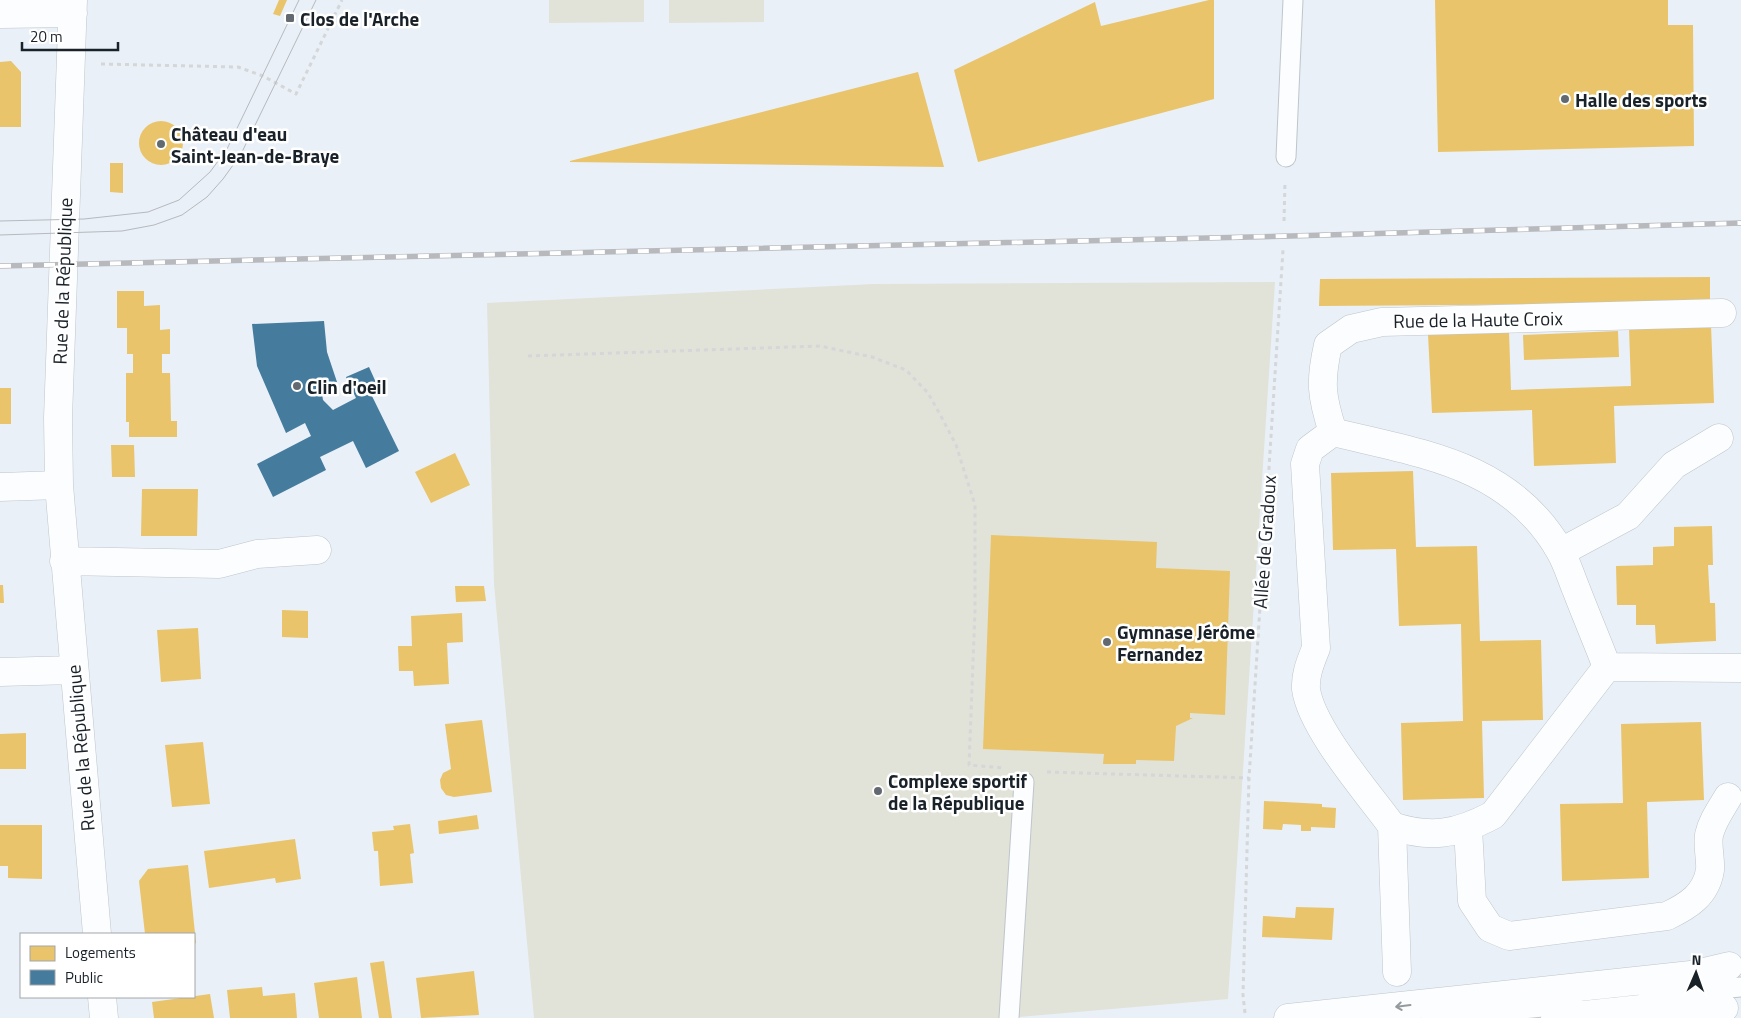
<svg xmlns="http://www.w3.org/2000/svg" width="1741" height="1018" viewBox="0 0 1741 1018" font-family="'Titillium Web',sans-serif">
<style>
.green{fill:#e1e3d8}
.homes{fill:#e9c46a}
.public{fill:#457b9d}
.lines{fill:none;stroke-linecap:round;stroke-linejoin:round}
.lane-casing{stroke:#bec5cc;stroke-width:21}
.street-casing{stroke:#bec5cc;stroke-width:29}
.secondary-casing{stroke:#bec5cc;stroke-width:29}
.path{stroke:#d4d6d8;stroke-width:3;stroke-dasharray:4 4;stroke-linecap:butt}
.lane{stroke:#fcfdfe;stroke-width:19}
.street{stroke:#fcfdfe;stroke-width:28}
.secondary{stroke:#fcfdfe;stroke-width:28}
.tram{stroke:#b7b9bc;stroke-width:1}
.rail-casing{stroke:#b7b9bc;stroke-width:5.5}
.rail{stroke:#fff;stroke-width:4;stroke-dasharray:11;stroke-linecap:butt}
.oneway{stroke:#969a9e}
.poi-dot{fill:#626971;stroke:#fff;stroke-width:2}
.labels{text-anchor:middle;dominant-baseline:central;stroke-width:5;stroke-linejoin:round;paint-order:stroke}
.poi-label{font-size:19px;font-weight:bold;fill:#192129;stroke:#fff;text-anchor:start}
.street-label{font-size:19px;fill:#192129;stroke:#fff}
</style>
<rect width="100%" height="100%" fill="#e9f0f8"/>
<path class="green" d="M 549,0 L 644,0 L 644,22 L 549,23 Z
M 669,0 L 764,0 L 764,22 L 669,23 Z
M 1275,282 L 1228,999 L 1006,1018 L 534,1018 L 494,584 L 487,303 L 874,284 Z"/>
<path class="homes" d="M 279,0 L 287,0 L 280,16 L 273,14 Z
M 1209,0 L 1214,0 L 1214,99 L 978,162 L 954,70 L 1095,2 L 1101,26 Z
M 1435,0 L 1668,0 L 1668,25 L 1693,25 L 1694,146 L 1438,152 Z
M 11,61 L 21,72 L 21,127 L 0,127 L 0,62 Z
M 918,72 L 944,167 L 570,162 L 570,161 Z
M139 143a22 22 0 1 1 44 0a22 22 0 1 1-44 0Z
M 110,163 L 123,163 L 123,193 L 110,192 Z
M 1710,277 L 1710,303 L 1319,306 L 1320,279 Z
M 117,291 L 144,291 L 144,306 L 160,305 L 160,330 L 170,329 L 170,354 L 162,354 L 162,373 L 170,373 L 171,421 L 177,421 L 177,437 L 129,437 L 129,422 L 126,422 L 126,373 L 133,373 L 133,354 L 127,354 L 127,328 L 117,328 Z
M 1711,325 L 1714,403 L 1614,406 L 1616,463 L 1534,466 L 1532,410 L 1432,413 L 1428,334 L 1509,332 L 1511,390 L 1631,386 L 1629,328 Z
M 1618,331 L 1619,357 L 1524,360 L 1523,335 Z
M 0,388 L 11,388 L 11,424 L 0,424 Z
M 111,445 L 134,445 L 135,477 L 112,477 Z
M 455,453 L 470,485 L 431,503 L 415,472 Z
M 1413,471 L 1416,547 L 1477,546 L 1480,641 L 1541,640 L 1543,720 L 1482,721 L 1484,798 L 1403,800 L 1401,723 L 1463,721 L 1461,624 L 1399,626 L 1396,549 L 1333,550 L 1331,473 Z
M 142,489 L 198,489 L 197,536 L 141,536 Z
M 1712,526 L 1713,565 L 1708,565 L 1710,603 L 1715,603 L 1716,641 L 1656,644 L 1655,625 L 1636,625 L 1636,605 L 1617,605 L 1616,566 L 1653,565 L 1653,547 L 1674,546 L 1674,527 Z
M 991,535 L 1157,542 L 1156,568 L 1230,571 L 1225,715 L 1190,713 L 1190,718 L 1193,718 L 1176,726 L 1174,761 L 1136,760 L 1136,764 L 1103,764 L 1104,754 L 983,749 Z
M 0,585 L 3,585 L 4,603 L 0,603 Z
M 455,586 L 484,586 L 486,601 L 456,602 Z
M 282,610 L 308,611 L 308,638 L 282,637 Z
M 462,613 L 463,642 L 447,643 L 449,684 L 414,686 L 413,671 L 399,671 L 398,646 L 412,646 L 411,616 Z
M 198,628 L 201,679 L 161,682 L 157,630 Z
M 482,720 L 492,792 L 454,797 L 446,795 L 441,788 L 440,780 L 443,773 L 451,769 L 445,724 Z
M 1701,722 L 1704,800 L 1647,802 L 1649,878 L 1562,881 L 1560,804 L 1623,803 L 1621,724 Z
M 26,733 L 26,769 L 0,769 L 0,734 Z
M 203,742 L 210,804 L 172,807 L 165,745 Z
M 1264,801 L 1322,804 L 1322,807 L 1336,808 L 1335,828 L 1311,827 L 1311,831 L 1301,831 L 1301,825 L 1283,824 L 1282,830 L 1263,829 Z
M 477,815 L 479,829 L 439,834 L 438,821 Z
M 410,824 L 414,853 L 410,854 L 413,883 L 380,886 L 378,851 L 374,851 L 372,832 L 394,830 L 393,826 Z
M 0,825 L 42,825 L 42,879 L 8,878 L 8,866 L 0,866 Z
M 295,839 L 301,879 L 276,883 L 275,878 L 209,888 L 204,851 Z
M 188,865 L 196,943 L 194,944 L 194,934 L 145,934 L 139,881 L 148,869 Z
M 1296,907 L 1334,908 L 1332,940 L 1262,937 L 1263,916 L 1295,918 Z
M 384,961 L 392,1018 L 379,1018 L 370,963 Z
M 474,971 L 479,1015 L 421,1018 L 416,978 Z
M 357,977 L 362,1018 L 319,1018 L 314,983 Z
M 262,987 L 263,996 L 295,993 L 297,1018 L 230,1018 L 227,990 Z
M 210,994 L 214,1018 L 154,1018 L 152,1002 Z"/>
<path class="public" d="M 324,321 L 327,352 L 337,382 L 321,388 L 323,400 L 333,410 L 356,398 L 346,377 L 369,367 L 378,387 L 370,392 L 399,451 L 366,468 L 353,441 L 320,457 L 326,470 L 273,497 L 257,464 L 311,436 L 305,423 L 286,433 L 257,366 L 252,324 Z"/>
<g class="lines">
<g class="lane-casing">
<path id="lane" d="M 1286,157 L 1293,0
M 1648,996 L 1741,987
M 1009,1018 L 1024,782
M 1431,1018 L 1573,1004"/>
</g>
<g class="street-casing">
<path id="street" d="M 73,0 L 58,418 L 59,485 L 97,934
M 0,14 L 73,13
M 1333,432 C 1422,454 1510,464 1560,551 C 1567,563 1571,577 1576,589 C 1586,615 1597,641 1607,667 L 1493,815 C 1457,834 1431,839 1392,826 C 1368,793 1311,728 1306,689 C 1305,674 1311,661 1316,648 L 1305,464 L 1310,449 Z
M 1333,432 C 1321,396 1320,381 1328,345 L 1351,329 L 1382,322 L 1722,313
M 0,487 L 59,485
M 1561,552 L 1628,516 L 1674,465 L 1719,438
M 64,561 L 219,564 L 257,554 L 317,550
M 1607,667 L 1741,668
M 0,672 L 73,670
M 1392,826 L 1397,972
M 1468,828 L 1472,901 L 1490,928 L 1509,936 L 1667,916 C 1688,906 1706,895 1710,870 C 1711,859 1707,846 1709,835 C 1712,821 1721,809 1728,797
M 102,997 L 104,1018"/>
</g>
<g class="secondary-casing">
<path id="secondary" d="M 1288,1018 L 1691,975 L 1729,966
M 1555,1018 L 1660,1007 L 1724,1008"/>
</g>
<path class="path" d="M 101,64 L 238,67 L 263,76 L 296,94 L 342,0
M 1284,221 L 1285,182
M 528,356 L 820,346 L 872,357 L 906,370 L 928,393 L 942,418 L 956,445 L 975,505 L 975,610 L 969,765 L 1004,768
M 1047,772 L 1249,778
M 1245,1013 L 1243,995 L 1249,778 L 1283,250"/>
<use href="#lane" class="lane"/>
<use href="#street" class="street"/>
<use href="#secondary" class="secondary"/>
<path class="tram" d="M 0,221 L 84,219 L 148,212 L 179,200 L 210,172 L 227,149 L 299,0
M 0,235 L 122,231 L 154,225 L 182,215 L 207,197 L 223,179 L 241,154 L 316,0"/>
<g class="rail-casing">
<path id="rail" d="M 0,266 L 1291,236 L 1741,223"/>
</g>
<use href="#rail" class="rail"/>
</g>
<defs><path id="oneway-shaft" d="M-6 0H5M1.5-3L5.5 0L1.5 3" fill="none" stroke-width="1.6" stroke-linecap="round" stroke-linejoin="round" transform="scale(1.25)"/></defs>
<use class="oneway" href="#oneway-shaft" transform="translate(1403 1006) rotate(173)"/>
<g class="poi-dot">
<rect x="285" y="13" width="10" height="10" rx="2.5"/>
<circle cx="1565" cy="99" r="5"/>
<circle cx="161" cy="144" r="5"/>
<circle cx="297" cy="386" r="5"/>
<circle cx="1107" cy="642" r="5"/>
<circle cx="878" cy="791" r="5"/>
</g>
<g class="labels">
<g class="poi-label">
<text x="300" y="18">Clos de l'Arche</text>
<text x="1575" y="99">Halle des sports</text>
<text x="171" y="133">Château d'eau<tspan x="171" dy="22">Saint-Jean-de-Braye</tspan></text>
<text x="307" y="386">Clin d'oeil</text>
<text x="1117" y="631">Gymnase Jérôme<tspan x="1117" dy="22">Fernandez</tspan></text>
<text x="888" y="780">Complexe sportif<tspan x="888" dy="22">de la République</tspan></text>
</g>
<g class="street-label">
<text transform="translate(62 281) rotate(-88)">Rue de la République</text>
<text transform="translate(1478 319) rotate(-1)">Rue de la Haute Croix</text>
<text transform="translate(1264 542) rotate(-86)">Allée de Gradoux</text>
<text transform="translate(80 748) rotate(-95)">Rue de la République</text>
</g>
</g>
<rect x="20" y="933" width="175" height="65" fill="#ffffff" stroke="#a3a6a9"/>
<rect x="30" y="946" width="25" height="15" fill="#e9c46a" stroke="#a3a6a9"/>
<text x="65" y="958" font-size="15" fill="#192129">Logements</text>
<rect x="30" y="970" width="25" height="15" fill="#457b9d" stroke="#a3a6a9"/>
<text x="65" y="983" font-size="15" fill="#192129">Public</text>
<g transform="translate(1696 973) rotate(2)" stroke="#ffffff" stroke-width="4" paint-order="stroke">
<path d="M0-4L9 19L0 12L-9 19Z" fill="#192129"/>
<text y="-8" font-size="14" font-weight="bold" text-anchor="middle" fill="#192129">N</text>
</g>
<path d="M22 42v8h96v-8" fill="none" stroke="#192129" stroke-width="2.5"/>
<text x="30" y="42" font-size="15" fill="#192129" stroke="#ffffff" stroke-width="4" paint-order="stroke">20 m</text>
</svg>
